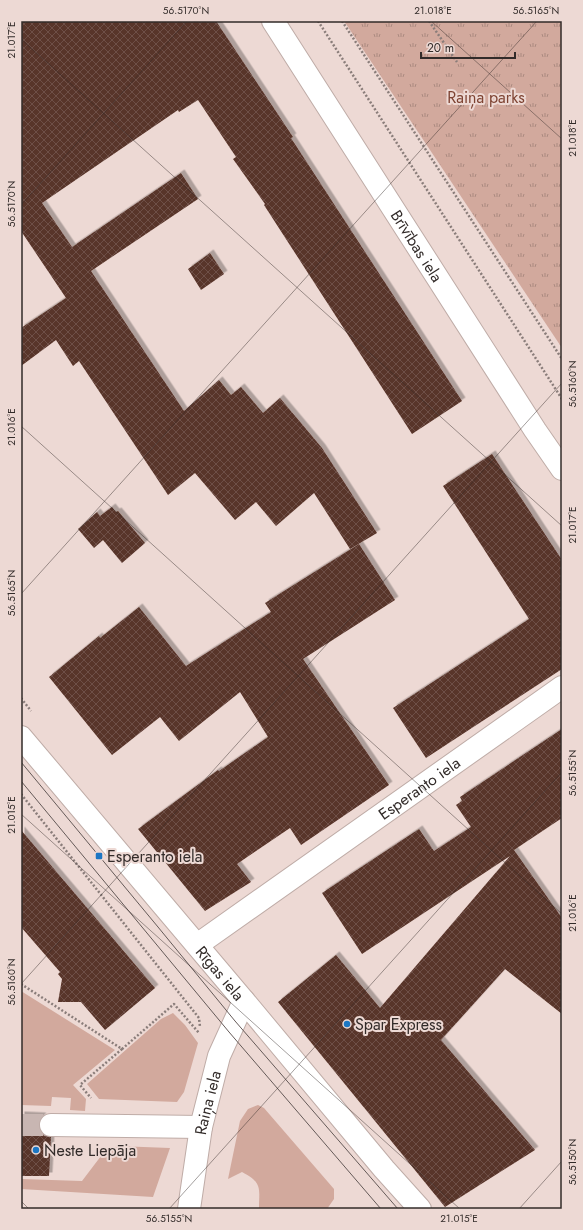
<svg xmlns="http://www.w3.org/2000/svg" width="583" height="1230" viewBox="0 0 583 1230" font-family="Jost,sans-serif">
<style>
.grass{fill:#d2a99d}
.park{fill:url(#park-tufts)}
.building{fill:url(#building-cross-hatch);filter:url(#shadow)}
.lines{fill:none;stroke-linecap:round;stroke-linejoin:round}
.minor-tunnel{stroke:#c8b6b2;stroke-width:22;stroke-dasharray:22 11;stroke-linecap:butt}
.minor-casing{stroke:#bfaca7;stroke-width:24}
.major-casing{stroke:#bfaca7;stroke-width:24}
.path{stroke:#8a7d7a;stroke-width:2.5;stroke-dasharray:2 2;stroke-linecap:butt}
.minor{stroke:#fff;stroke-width:22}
.major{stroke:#fff;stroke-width:22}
.tram{stroke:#655a58;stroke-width:1}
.ticks{fill:none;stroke:#322b29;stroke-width:1;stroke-opacity:0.45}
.poi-dot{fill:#1c77c4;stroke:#edd9d4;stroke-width:1.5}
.labels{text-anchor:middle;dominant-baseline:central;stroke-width:4;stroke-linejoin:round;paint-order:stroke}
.park-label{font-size:16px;fill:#7e4332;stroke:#edd9d4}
.street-label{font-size:16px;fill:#322b29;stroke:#edd9d4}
.poi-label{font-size:16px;fill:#322b29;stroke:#edd9d4;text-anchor:start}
.neatline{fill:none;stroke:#322b29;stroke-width:1.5}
.ticks-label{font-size:10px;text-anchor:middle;fill:#322b29}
</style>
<defs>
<pattern id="park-tufts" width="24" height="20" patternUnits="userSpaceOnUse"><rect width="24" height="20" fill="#d2a99d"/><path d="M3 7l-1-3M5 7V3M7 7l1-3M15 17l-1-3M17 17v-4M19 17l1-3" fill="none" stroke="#ab8a80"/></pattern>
<pattern id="building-cross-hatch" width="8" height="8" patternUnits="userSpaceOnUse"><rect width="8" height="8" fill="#593429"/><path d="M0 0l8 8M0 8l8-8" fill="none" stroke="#6e5047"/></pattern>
<filter id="shadow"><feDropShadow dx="3.5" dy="-3.5" stdDeviation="0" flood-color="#0004"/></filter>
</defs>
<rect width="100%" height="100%" fill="#edd9d4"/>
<path class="grass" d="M 21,991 L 115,1050 L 73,1085 L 86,1099 L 85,1111 L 70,1110 L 71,1098 L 52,1097 L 51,1106 L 21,1105 Z
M 173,1013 L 185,1025 L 198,1043 L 184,1092 L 177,1102 L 99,1099 L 87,1084 L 161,1019 Z
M 258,1105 L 264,1108 L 334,1189 L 334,1199 L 327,1209 L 259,1209 C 259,1188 263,1183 242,1172 L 228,1179 L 240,1121 L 248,1109 Z
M 117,1146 L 170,1148 L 153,1197 L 21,1189 L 21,1179 L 82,1181 L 101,1156 Z"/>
<path class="park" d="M 344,21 L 562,21 L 562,348 Z"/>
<path class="building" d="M 21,21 L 216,21 L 293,137 L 291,138 L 462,401 L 412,434 L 264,205 L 265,204 L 233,159 L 236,157 L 198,100 L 179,112 L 178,110 L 42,203 L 72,247 L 181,173 L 198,199 L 91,271 L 184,411 L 219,380 L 231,395 L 241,387 L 263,413 L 280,398 L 322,448 L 377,533 L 350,549 L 314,493 L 276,526 L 256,502 L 235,520 L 195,473 L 168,495 L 79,361 L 73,366 L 56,340 L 21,366 L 21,328 L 66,298 L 21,231 Z
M 210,253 L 224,274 L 201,290 L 188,269 Z
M 492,454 L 562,560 L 562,669 L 426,758 L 393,708 L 529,619 L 443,486 Z
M 112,507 L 116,512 L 118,511 L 145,543 L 122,563 L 103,540 L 94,548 L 78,529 L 97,512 L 100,516 Z
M 359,544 L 395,600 L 303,659 L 389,785 L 301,845 L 290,828 L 237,864 L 251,882 L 205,911 L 138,829 L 218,770 L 219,771 L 268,737 L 240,692 L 179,741 L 160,717 L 112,755 L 49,677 L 99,636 L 100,638 L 139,607 L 186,666 L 271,612 L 265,603 Z
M 562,729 L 562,818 L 514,850 L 562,918 L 562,1014 L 505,969 L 441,1040 L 535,1150 L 445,1207 L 278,1002 L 336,955 L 380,1008 L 510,856 L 362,954 L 322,893 L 419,829 L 434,851 L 471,827 L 456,805 L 462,801 L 460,797 Z
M 21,830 L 155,988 L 105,1030 L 81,1002 L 58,1002 L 62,979 L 58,974 L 60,972 L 21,927 Z
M 21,1115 L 43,1116 L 40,1119 L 39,1125 L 40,1131 L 44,1136 L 51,1137 L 49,1176 L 21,1176 Z"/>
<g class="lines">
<path class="minor-tunnel" d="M 21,1125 L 51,1125"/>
<g class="minor-casing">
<g id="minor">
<path id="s1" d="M 21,737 L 244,1001 L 384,1169 L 420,1209"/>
<path id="s2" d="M 197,945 L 562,687"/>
<path d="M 51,1125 L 201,1127"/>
<path id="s3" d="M 189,1209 L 201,1127 L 219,1056 L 244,1001"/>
</g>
</g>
<g class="major-casing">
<g id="major">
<path id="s4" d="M 273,21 L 535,430 L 562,469"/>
</g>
</g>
<path class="path" d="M 318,21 L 562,399
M 342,21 L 562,359
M 429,21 L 457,62
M 21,698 L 31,711
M 21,794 L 199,1018 L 200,1027
M 21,984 L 122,1049 L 80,1085 L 91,1098
M 122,1049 L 174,1004 L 199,1033"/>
<use href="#minor" class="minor"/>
<use href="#major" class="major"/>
<path class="tram" d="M 21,762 L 158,927 L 235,1021 L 398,1209
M 21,781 L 229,1032 L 381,1209"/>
</g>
<path class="ticks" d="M 431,21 L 562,139M 21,39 L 562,526M 21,205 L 187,21M 21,426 L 562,914M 21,594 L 537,21M 21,814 L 460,1209M 21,984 L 562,383M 21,1201 L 29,1209M 169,1209 L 562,772M 519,1209 L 562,1161"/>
<g class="poi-dot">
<rect x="95" y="852" width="8" height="8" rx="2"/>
<circle cx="347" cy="1024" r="4"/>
<circle cx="36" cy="1150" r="4"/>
</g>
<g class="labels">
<g class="park-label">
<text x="486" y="97">Raiņa parks</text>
</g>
<g class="street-label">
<text stroke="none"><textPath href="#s4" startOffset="267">Brīvības iela</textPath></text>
<text stroke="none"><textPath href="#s2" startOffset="272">Esperanto iela</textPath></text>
<text stroke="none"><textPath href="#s1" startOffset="309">Rīgas iela</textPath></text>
<text stroke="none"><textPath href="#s3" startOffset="108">Raiņa iela</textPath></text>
</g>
<g class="poi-label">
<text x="107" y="856">Esperanto iela</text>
<text x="355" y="1024">Spar Express</text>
<text x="44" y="1150">Neste Liepāja</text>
</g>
</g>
<rect width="583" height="1230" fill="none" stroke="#edd9d4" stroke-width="44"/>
<path d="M421 52v6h94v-6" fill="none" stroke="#322b29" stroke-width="2"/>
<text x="427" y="52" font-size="12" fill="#322b29" stroke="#edd9d4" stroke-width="3" paint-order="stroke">20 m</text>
<rect x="22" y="22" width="539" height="1186" class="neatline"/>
<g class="ticks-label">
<text x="186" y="14">56.5170°N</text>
<text x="433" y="14">21.018°E</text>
<text x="536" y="14">56.5165°N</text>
<text transform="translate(11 40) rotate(-90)" y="4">21.017°E</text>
<text transform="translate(572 138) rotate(-90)" y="4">21.018°E</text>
<text transform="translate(11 204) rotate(-90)" y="4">56.5170°N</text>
<text transform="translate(572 384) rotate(-90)" y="4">56.5160°N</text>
<text transform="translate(11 427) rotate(-90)" y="4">21.016°E</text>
<text transform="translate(572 525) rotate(-90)" y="4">21.017°E</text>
<text transform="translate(11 593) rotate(-90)" y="4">56.5165°N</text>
<text transform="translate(572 773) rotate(-90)" y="4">56.5155°N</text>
<text transform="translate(11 815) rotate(-90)" y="4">21.015°E</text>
<text transform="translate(572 913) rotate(-90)" y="4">21.016°E</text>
<text transform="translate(11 982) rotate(-90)" y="4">56.5160°N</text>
<text transform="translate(572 1162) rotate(-90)" y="4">56.5150°N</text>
<text x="169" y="1222">56.5155°N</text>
<text x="459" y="1222">21.015°E</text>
</g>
</svg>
